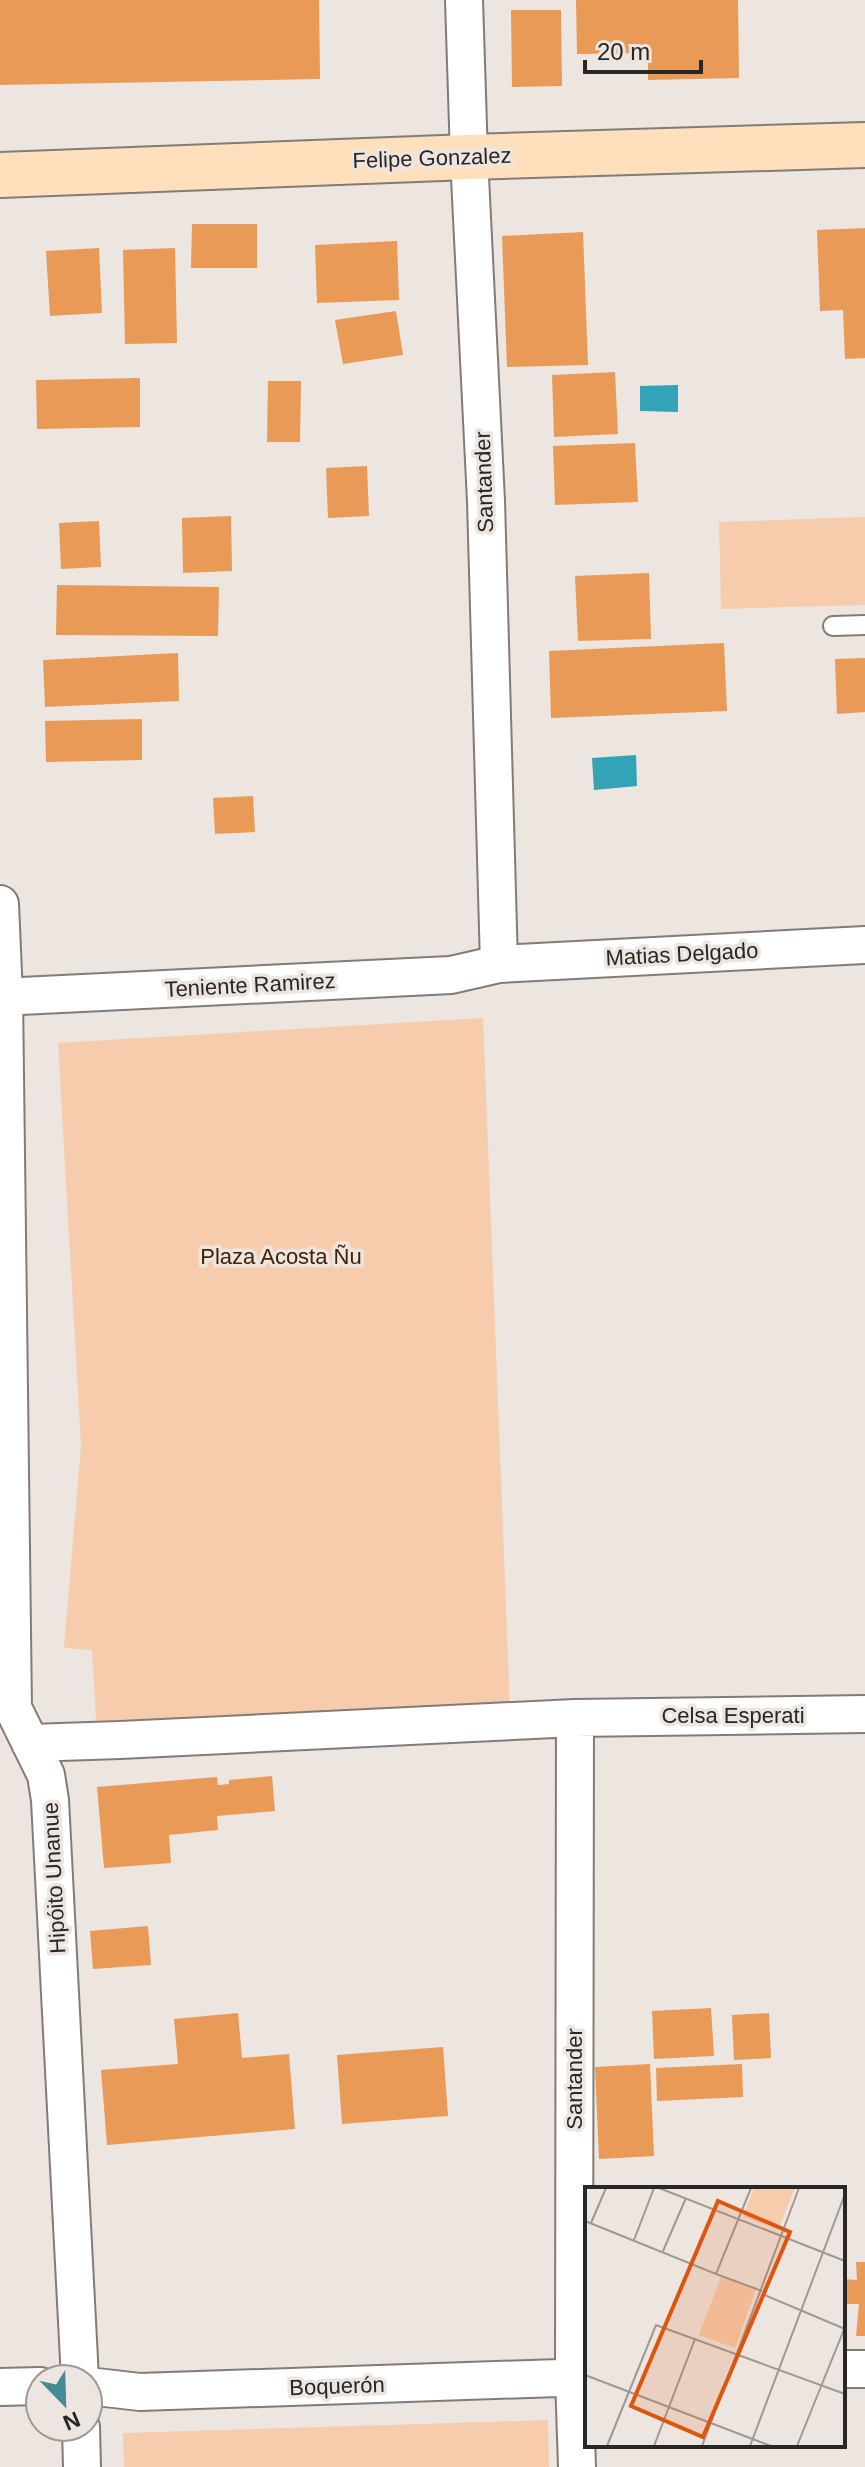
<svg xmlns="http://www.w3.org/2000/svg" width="865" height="2467" viewBox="0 0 865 2467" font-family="Helvetica,sans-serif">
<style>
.green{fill:#f6ccac}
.water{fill:#33a3b7}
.building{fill:#e99a56}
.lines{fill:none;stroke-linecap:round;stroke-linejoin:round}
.lane-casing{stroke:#827c77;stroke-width:22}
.street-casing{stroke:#827c77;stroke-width:40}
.secondary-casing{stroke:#827c77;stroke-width:48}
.lane{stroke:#fff;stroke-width:18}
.street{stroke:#fff;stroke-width:36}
.secondary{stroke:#ffdfbc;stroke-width:44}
.labels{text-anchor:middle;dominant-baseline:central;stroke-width:7;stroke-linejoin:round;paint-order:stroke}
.street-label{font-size:22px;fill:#292725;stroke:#ece5e0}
.park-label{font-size:22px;fill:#412204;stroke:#ece5e0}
.inset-road{fill:none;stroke:#9e9995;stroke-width:2}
.view{fill:#de560d;fill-opacity:0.15;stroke:#de560d;stroke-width:4}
.inset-edge{fill:none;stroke:#292725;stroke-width:4}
</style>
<rect width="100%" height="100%" fill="#ece5e0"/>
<path class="green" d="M 865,517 L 865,605 L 721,609 L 719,522 Z
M 483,1018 L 510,1710 L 97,1734 L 92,1650 L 64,1648 L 81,1445 L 58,1043 Z
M 548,2420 L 549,2467 L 124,2467 L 123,2433 Z"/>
<path class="water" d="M 678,385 L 678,412 L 640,411 L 640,386 Z
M 636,755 L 637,786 L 594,790 L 592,758 Z"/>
<path class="building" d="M 0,0 L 319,0 L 320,79 L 0,85 Z
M 576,0 L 738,0 L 739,78 L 648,80 L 648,53 L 577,54 Z
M 511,10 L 561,10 L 562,86 L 512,87 Z
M 192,224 L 257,224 L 257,268 L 191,268 Z
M 865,228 L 865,358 L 845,359 L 843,310 L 820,311 L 817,230 Z
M 583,232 L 588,365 L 507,367 L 502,236 Z
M 397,241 L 399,300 L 317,303 L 315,245 Z
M 99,248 L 102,313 L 50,316 L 46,251 Z
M 175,248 L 177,343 L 125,344 L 123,250 Z
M 396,311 L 403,355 L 343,364 L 335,320 Z
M 615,372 L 618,434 L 554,437 L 552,375 Z
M 140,378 L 140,427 L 37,429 L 36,380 Z
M 268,381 L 301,381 L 300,442 L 267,442 Z
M 635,443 L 638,502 L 555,505 L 553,446 Z
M 367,466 L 369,516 L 328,518 L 326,468 Z
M 231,516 L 232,571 L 183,573 L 182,518 Z
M 99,521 L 101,567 L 61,569 L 59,523 Z
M 649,573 L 651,639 L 578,641 L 575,576 Z
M 57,585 L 219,587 L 218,636 L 56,635 Z
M 724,643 L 727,711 L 551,718 L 549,651 Z
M 178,653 L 179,701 L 45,707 L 43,660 Z
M 865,658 L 865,712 L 837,714 L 835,659 Z
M 142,719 L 142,760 L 46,762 L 45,721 Z
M 253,796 L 255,832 L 215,834 L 213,798 Z
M 272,1776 L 275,1811 L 217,1816 L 218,1830 L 169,1835 L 171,1863 L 104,1868 L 97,1787 L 217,1777 L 218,1785 L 229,1784 L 229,1780 Z
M 148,1926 L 151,1965 L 93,1969 L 90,1931 Z
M 711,2008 L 714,2056 L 654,2059 L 652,2011 Z
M 238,2013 L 242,2058 L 289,2054 L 295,2129 L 107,2145 L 101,2070 L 178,2064 L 174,2019 Z
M 769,2013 L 771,2058 L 734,2060 L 732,2015 Z
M 443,2047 L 448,2116 L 342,2124 L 337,2055 Z
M 650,2064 L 654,2156 L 599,2159 L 595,2067 Z
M 742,2064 L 743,2097 L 657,2101 L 656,2068 Z
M 856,2262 L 865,2262 L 865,2336 L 856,2336 L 859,2304 L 843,2304 L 843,2279 L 857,2280 Z"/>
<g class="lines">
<g class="lane-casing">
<path id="lane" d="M 833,626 L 865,625"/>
</g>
<g class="street-casing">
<path id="street" d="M 464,0 L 469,157 L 486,501 L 499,964
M 0,904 L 4,996 L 13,1708 L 46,1775 L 50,1800 L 80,2379
M 0,997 L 451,975 L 499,964 L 865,945
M 30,1743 L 120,1740 L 575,1718
M 843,2369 L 865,2369
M 88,2386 L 140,2392 L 587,2377
M 0,2387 L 40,2386
M 81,2427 L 82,2467
M 577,2467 L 574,2377 L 575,1718 L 865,1714"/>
</g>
<g class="secondary-casing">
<path id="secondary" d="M 0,175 L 469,157 L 865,145"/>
</g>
<use href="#lane" class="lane"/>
<use href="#street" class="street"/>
<use href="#secondary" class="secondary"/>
</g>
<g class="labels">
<g class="street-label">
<text transform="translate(432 158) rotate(-2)">Felipe Gonzalez</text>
<text transform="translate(484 482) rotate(-92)">Santander</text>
<text transform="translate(682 954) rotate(-3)">Matias Delgado</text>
<text transform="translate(250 985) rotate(-3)">Teniente Ramirez</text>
<text x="733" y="1715">Celsa Esperati</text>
<text transform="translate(54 1878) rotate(-93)">Hipóito Unanue</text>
<text transform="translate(574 2079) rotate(-90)">Santander</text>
<text transform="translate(337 2386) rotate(-2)">Boquerón</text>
</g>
<g class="park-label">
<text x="281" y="1256">Plaza Acosta Ñu</text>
</g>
</g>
<g transform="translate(585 2187)">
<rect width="260" height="260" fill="#ece5e0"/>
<path d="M 169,1 L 210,1 L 193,43 L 158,29 ZM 136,90 L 171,102 L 150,161 L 114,148 Z" fill="#f6ccac"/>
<path class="inset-road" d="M 74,1 L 260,74M 0,34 L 131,87 L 166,1M 6,36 L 21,1M 49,53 L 69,1M 78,64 L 101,11M 131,87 L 177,104M 177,107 L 260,142M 0,188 L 186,259M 22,259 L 71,138 L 260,207M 69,259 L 110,152M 117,259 L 214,1M 165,259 L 260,7M 212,259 L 260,140"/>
<path class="view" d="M 133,14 L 205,45 L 118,250 L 46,219 Z"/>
<rect width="260" height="260" class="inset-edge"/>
</g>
<g transform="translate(64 2403) rotate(157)"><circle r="38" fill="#ece5e0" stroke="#9e9995" stroke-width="2"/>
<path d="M0-6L14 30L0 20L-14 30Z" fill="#458a97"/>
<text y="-12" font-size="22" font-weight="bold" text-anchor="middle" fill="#292725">N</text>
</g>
<path d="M585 60v12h116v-12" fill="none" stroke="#292725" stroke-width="4"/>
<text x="597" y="60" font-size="24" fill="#292725" stroke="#ece5e0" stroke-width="6" paint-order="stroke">20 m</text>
</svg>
